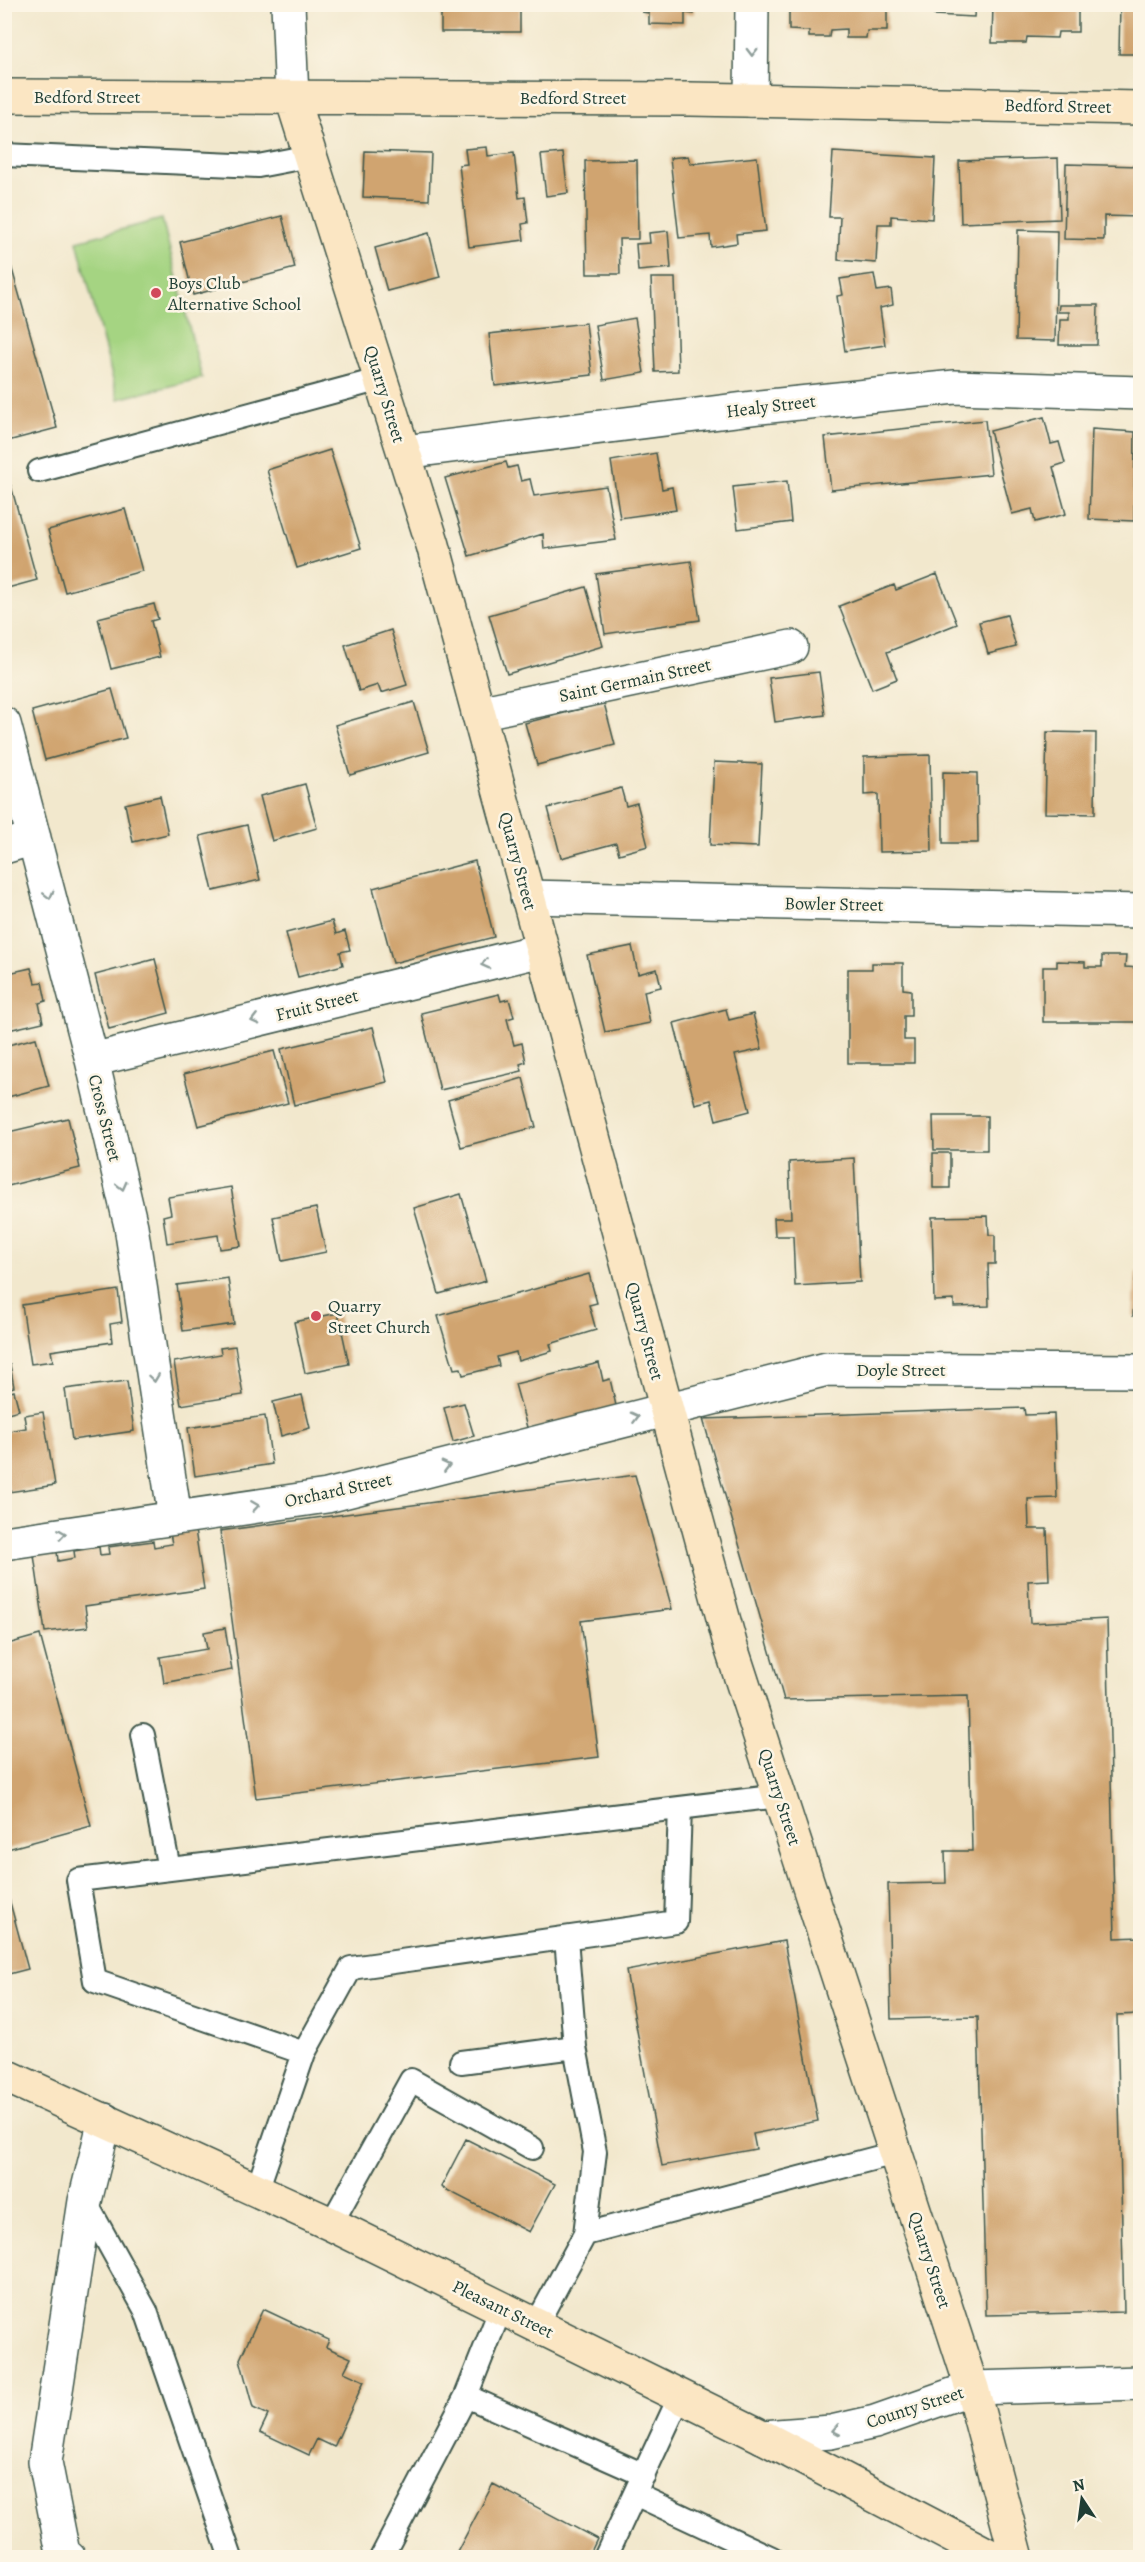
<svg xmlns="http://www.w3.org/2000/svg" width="1145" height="2562" viewBox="0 0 1145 2562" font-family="Alegreya,serif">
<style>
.green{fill:#a5d482;stroke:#62885b;stroke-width:1.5}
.building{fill:#d0a46f}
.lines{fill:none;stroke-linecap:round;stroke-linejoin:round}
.service-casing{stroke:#3f574b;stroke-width:26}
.minor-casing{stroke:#3f574b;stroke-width:36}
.tertiary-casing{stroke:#3f574b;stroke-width:36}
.secondary-casing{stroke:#3f574b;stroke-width:36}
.service{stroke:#fff;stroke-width:22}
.minor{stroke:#fff;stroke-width:33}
.tertiary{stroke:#fff;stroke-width:33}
.secondary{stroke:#fbe6c3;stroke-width:33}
.oneway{stroke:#8f9e9a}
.poi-dot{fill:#d1495b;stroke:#fcf5e5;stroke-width:2}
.labels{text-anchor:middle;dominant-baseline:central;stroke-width:5;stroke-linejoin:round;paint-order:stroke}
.street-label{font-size:18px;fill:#1f3d34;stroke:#fcf5e5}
.poi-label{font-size:18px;fill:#1f3d34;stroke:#fcf5e5;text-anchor:start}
</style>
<rect width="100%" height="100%" fill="#fcf5e5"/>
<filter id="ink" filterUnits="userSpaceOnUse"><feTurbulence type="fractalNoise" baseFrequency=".0167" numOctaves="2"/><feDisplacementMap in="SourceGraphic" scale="12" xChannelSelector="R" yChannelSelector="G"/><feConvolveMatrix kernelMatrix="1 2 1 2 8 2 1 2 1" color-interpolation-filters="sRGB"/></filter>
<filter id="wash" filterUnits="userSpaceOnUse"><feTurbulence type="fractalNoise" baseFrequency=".008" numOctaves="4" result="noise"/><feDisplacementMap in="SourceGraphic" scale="24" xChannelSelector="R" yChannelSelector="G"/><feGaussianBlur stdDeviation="1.35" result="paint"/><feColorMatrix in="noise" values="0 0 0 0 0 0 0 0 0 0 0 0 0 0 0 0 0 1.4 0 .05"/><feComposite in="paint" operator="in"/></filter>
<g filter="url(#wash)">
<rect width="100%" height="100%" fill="#f2e8cd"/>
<path class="green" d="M 162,219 L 202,378 L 118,399 L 77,241 Z"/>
<g id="blocks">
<path class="building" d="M 441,4 L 520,4 L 520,32 L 441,32 Z
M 643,4 L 694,4 L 694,14 L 685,13 L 685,25 L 649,24 L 649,13 L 642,12 Z
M 789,4 L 887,4 L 887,31 L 867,31 L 866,38 L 846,38 L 846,29 L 830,30 L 829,37 L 809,37 L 809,31 L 789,30 Z
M 934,4 L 975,4 L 974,17 L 934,15 Z
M 993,4 L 1078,4 L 1078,32 L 1058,32 L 1057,38 L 1027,37 L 1026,43 L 992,43 Z
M 1120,4 L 1140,4 L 1140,54 L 1119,54 Z
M 487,147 L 488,156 L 514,153 L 519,198 L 525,197 L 528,223 L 522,224 L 524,240 L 469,247 L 459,165 L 467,164 L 465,149 Z
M 365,151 L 431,153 L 429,200 L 363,197 Z
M 833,152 L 935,158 L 932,219 L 891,216 L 891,224 L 878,224 L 876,263 L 838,260 L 840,217 L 829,217 Z
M 563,153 L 568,193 L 546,196 L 541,155 Z
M 688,156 L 690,164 L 757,157 L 766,231 L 736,234 L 737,243 L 711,247 L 710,235 L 679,238 L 670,158 Z
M 1058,158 L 1060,219 L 961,223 L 959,161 Z
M 637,160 L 638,239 L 619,239 L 620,274 L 587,274 L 585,161 Z
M 1066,164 L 1140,166 L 1140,217 L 1104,216 L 1104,240 L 1064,239 Z
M 282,216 L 295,268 L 193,295 L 180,242 Z
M 1018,230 L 1057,231 L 1055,341 L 1016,340 Z
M 668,231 L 671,268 L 638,271 L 636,244 L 650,243 L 649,233 Z
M 429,233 L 440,277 L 387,291 L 375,248 Z
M 4,241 L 57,428 L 4,442 Z
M 874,274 L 877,291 L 891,289 L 893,305 L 880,308 L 885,345 L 845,351 L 837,296 L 843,295 L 840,279 Z
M 651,278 L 675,278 L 678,371 L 655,372 Z
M 1059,305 L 1098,305 L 1097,345 L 1059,345 L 1060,319 L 1069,319 L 1069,312 L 1058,312 Z
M 635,318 L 644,373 L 604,380 L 595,325 Z
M 586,323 L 592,375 L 495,386 L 489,334 Z
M 1044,417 L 1051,444 L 1059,442 L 1065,463 L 1053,467 L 1066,514 L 1035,522 L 1032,509 L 1012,514 L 990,431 Z
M 985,420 L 991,474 L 831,490 L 825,437 Z
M 1092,429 L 1135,432 L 1134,521 L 1089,519 Z
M 330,450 L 361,548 L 297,568 L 267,470 Z
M 656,453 L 662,489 L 672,487 L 676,510 L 620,518 L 611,461 Z
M 506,462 L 508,468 L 517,466 L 521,481 L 530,479 L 534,496 L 606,486 L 616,540 L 544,549 L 543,534 L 469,556 L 445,478 Z
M 787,481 L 791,522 L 738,529 L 733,487 Z
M 11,486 L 37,580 L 4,589 L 4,488 Z
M 125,509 L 142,571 L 65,592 L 48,530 Z
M 691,561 L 700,620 L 605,634 L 596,574 Z
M 937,574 L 957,624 L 887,652 L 897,679 L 872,689 L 839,606 L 894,585 L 896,590 Z
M 586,587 L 603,646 L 507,674 L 489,615 Z
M 154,604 L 158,619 L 151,621 L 160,657 L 111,669 L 98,618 Z
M 1007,615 L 1016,647 L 988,654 L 979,622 Z
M 391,630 L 407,685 L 381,693 L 378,685 L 359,691 L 345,645 Z
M 819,672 L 825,715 L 775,722 L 769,678 Z
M 112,689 L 126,738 L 45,760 L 32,711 Z
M 414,702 L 429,752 L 350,775 L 335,725 Z
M 604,703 L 615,745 L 537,765 L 525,723 Z
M 1047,732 L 1096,733 L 1095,814 L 1045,813 Z
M 930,755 L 932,851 L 879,852 L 878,794 L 864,795 L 864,757 Z
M 714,762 L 762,764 L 758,847 L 710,845 Z
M 943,772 L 977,773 L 978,843 L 943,843 Z
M 305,784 L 317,828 L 272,841 L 260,796 Z
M 621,788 L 626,806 L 637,803 L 648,846 L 619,854 L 616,843 L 561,858 L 548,808 Z
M 160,796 L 168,834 L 133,842 L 125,804 Z
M 247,825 L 260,880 L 213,891 L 200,836 Z
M 475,861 L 494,937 L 393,963 L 373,888 Z
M 332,921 L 336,934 L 345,931 L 350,950 L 340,952 L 343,965 L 298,977 L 286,933 Z
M 632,946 L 638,974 L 657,969 L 661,987 L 644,991 L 650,1023 L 605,1032 L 587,955 Z
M 1102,956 L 1126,956 L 1125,967 L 1140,968 L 1140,1022 L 1043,1022 L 1043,967 L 1057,967 L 1057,961 L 1085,962 L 1085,967 L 1102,967 Z
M 155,959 L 169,1013 L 109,1029 L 95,975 Z
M 872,963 L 903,963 L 903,989 L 911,990 L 911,1016 L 904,1016 L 904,1040 L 914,1040 L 914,1063 L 848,1063 L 848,969 L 872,969 Z
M 31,968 L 35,983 L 42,982 L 46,1001 L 39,1003 L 43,1022 L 4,1031 L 4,974 Z
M 499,994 L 501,1001 L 509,999 L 514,1017 L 507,1019 L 514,1045 L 522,1043 L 526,1062 L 520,1064 L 522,1071 L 440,1090 L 421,1013 Z
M 726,1009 L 729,1020 L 753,1014 L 762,1049 L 735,1055 L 750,1111 L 716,1120 L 711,1100 L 695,1104 L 674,1023 Z
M 373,1027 L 387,1082 L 294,1105 L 281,1049 Z
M 36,1038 L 49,1086 L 4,1098 L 4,1046 Z
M 274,1051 L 288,1103 L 198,1126 L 184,1074 Z
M 523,1078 L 536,1127 L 461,1147 L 448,1100 Z
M 933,1116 L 987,1116 L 987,1150 L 934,1150 Z
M 68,1118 L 80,1168 L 4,1187 L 4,1133 Z
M 933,1153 L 950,1153 L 950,1188 L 933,1188 Z
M 854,1158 L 860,1282 L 795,1286 L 793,1236 L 775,1236 L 774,1218 L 791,1218 L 789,1162 Z
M 231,1187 L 241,1246 L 220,1249 L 218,1235 L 167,1243 L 163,1216 L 171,1214 L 168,1197 Z
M 461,1194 L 486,1281 L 439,1294 L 414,1208 Z
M 316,1208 L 326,1252 L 282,1261 L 273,1217 Z
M 988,1216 L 989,1235 L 995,1235 L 995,1264 L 988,1264 L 989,1306 L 954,1307 L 954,1300 L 934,1301 L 932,1217 Z
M 1136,1272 L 1140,1273 L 1140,1316 L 1133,1316 Z
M 589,1274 L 597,1303 L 589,1305 L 596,1330 L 550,1344 L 552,1351 L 518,1361 L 516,1352 L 497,1357 L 499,1366 L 463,1375 L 461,1368 L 454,1369 L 438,1316 Z
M 228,1278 L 234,1324 L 183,1331 L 177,1285 Z
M 118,1290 L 122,1322 L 110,1324 L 112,1342 L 51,1351 L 53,1361 L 31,1364 L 22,1305 Z
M 338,1313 L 349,1364 L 305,1373 L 294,1322 Z
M 235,1346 L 243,1395 L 181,1405 L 174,1362 L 221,1354 L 220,1348 Z
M 599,1363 L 603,1381 L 610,1379 L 617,1410 L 528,1431 L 515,1384 Z
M 10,1365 L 14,1387 L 4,1390 L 4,1366 Z
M 127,1381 L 134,1431 L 72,1440 L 65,1389 Z
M 14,1391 L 19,1410 L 4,1414 L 4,1394 Z
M 302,1395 L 310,1428 L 281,1436 L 273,1402 Z
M 464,1403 L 474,1436 L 453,1442 L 444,1408 Z
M 1024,1408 L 1025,1415 L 1054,1414 L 1057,1498 L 1028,1499 L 1029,1529 L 1047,1529 L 1049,1580 L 1028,1581 L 1030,1623 L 1107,1619 L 1115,1938 L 1140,1937 L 1140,2014 L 1117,2015 L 1124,2312 L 986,2315 L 978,2017 L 891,2019 L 888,1884 L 946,1883 L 945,1851 L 972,1851 L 968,1696 L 784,1700 L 703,1419 Z
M 43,1412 L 55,1485 L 9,1492 L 4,1466 L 4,1432 L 26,1428 L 24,1415 Z
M 265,1416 L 272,1464 L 195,1476 L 188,1428 Z
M 635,1475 L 672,1609 L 581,1621 L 599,1757 L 256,1798 L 220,1531 Z
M 195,1530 L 204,1589 L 85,1606 L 88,1627 L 45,1632 L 34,1555 L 57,1551 L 58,1561 L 75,1558 L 74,1551 L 99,1547 L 100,1555 L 109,1554 L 108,1547 L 153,1541 L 154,1547 L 172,1544 L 170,1533 Z
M 225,1628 L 232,1670 L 164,1683 L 160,1657 L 207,1649 L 204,1632 Z
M 40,1635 L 91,1826 L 4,1850 L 4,1645 Z
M 5,1884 L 28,1969 L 5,1975 Z
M 784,1941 L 818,2121 L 753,2134 L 756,2149 L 662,2166 L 626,1971 Z
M 466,2139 L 555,2184 L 529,2232 L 441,2187 Z
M 263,2309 L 329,2340 L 326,2347 L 351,2358 L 344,2372 L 364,2381 L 334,2447 L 317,2439 L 309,2455 L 260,2432 L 268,2415 L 253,2408 L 240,2359 Z
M 493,2484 L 597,2539 L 588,2558 L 454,2558 Z"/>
</g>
</g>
<g filter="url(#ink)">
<use href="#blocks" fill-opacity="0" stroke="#3f574b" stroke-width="1.5"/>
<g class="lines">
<g class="service-casing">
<path id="service" d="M 4,155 L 258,166 L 310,156
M 39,471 L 381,379
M 143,1735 L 169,1869
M 575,2047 L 595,2152 L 585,2234
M 304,2053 L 351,1968 L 676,1922 L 680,1808
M 461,2062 L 575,2047 L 566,1938
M 257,2190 L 304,2053 L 95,1981 L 78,1880 L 779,1796
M 85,2201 L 146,2311 L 231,2558
M 331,2224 L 411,2080 L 532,2148
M 536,2325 L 585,2234 L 895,2153
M 466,2396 L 501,2308
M 635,2494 L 772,2558
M 381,2558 L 466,2396 L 644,2475
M 605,2558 L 680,2396"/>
</g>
<g class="minor-casing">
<path id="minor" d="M 288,4 L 292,98
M 751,100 L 752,4
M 404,452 L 760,407 L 955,387 L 1140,393
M 478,713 L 791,647
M 4,724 L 92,1060 L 131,1226 L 175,1518
M 4,847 L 34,838
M 527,897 L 1140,911
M 92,1060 L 542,950
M 4,1543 L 327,1496 L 827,1369 L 1140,1371
M 69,2558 L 63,2553 L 45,2462 L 85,2201 L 105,2120"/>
</g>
<g class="tertiary-casing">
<path id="tertiary" d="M 763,2437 L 831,2432 L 875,2422 L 972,2388 L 1140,2383"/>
</g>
<g class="secondary-casing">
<path id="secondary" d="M 4,96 L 690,99 L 1140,108
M 292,98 L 433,545 L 731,1647 L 972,2388 L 1017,2558
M 4,2075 L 331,2224 L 763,2437 L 994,2558"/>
</g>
<use href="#service" class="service"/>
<use href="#minor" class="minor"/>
<use href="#tertiary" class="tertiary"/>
<use href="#secondary" class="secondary"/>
</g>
<defs><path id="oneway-chevron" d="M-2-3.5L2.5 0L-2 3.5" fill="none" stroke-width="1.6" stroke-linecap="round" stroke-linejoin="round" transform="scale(1.5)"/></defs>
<g class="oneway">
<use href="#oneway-chevron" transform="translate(752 52) rotate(91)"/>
<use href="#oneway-chevron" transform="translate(49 895) rotate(76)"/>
<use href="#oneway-chevron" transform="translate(485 964) rotate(166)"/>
<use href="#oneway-chevron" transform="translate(255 1020) rotate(166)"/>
<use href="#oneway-chevron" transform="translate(122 1186) rotate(76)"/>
<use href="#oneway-chevron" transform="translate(154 1378) rotate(82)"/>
<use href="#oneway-chevron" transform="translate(635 1417) rotate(-14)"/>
<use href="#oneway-chevron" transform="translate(446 1466) rotate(-14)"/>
<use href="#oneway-chevron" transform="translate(255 1506) rotate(-8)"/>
<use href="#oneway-chevron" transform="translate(62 1534) rotate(-8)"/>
<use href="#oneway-chevron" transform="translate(836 2430) rotate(169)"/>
</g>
</g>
<g class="poi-dot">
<circle cx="156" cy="293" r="6"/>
<circle cx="316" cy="1316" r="6"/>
</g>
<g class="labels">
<g class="street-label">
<text x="87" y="97">Bedford Street</text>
<text x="573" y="98">Bedford Street</text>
<text transform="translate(1058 106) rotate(1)">Bedford Street</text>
<text transform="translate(385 394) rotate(73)">Quarry Street</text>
<text transform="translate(771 406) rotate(-7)">Healy Street</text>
<text transform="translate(635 680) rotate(-12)">Saint Germain Street</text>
<text transform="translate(518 861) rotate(75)">Quarry Street</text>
<text transform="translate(834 904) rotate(1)">Bowler Street</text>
<text transform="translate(317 1005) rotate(-14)">Fruit Street</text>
<text transform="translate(105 1118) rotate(76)">Cross Street</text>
<text transform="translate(645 1331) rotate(75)">Quarry Street</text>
<text x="901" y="1370">Doyle Street</text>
<text transform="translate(338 1490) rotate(-12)">Orchard Street</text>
<text transform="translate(780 1797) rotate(72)">Quarry Street</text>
<text transform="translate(930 2260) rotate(72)">Quarry Street</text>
<text transform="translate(503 2309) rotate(26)">Pleasant Street</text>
<text transform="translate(915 2407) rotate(-18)">County Street</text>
</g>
<g class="poi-label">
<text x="168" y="283">Boys Club<tspan x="168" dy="21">Alternative School</tspan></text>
<text x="328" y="1306">Quarry<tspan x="328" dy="21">Street Church</tspan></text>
</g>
</g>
<rect width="1145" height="2562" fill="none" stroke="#fcf5e5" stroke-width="24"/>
<g transform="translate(1082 2499) rotate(347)" stroke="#fcf5e5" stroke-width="4.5" paint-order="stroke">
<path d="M0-4.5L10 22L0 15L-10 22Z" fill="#1f3d34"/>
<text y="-9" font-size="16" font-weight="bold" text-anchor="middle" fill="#1f3d34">N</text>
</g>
</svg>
